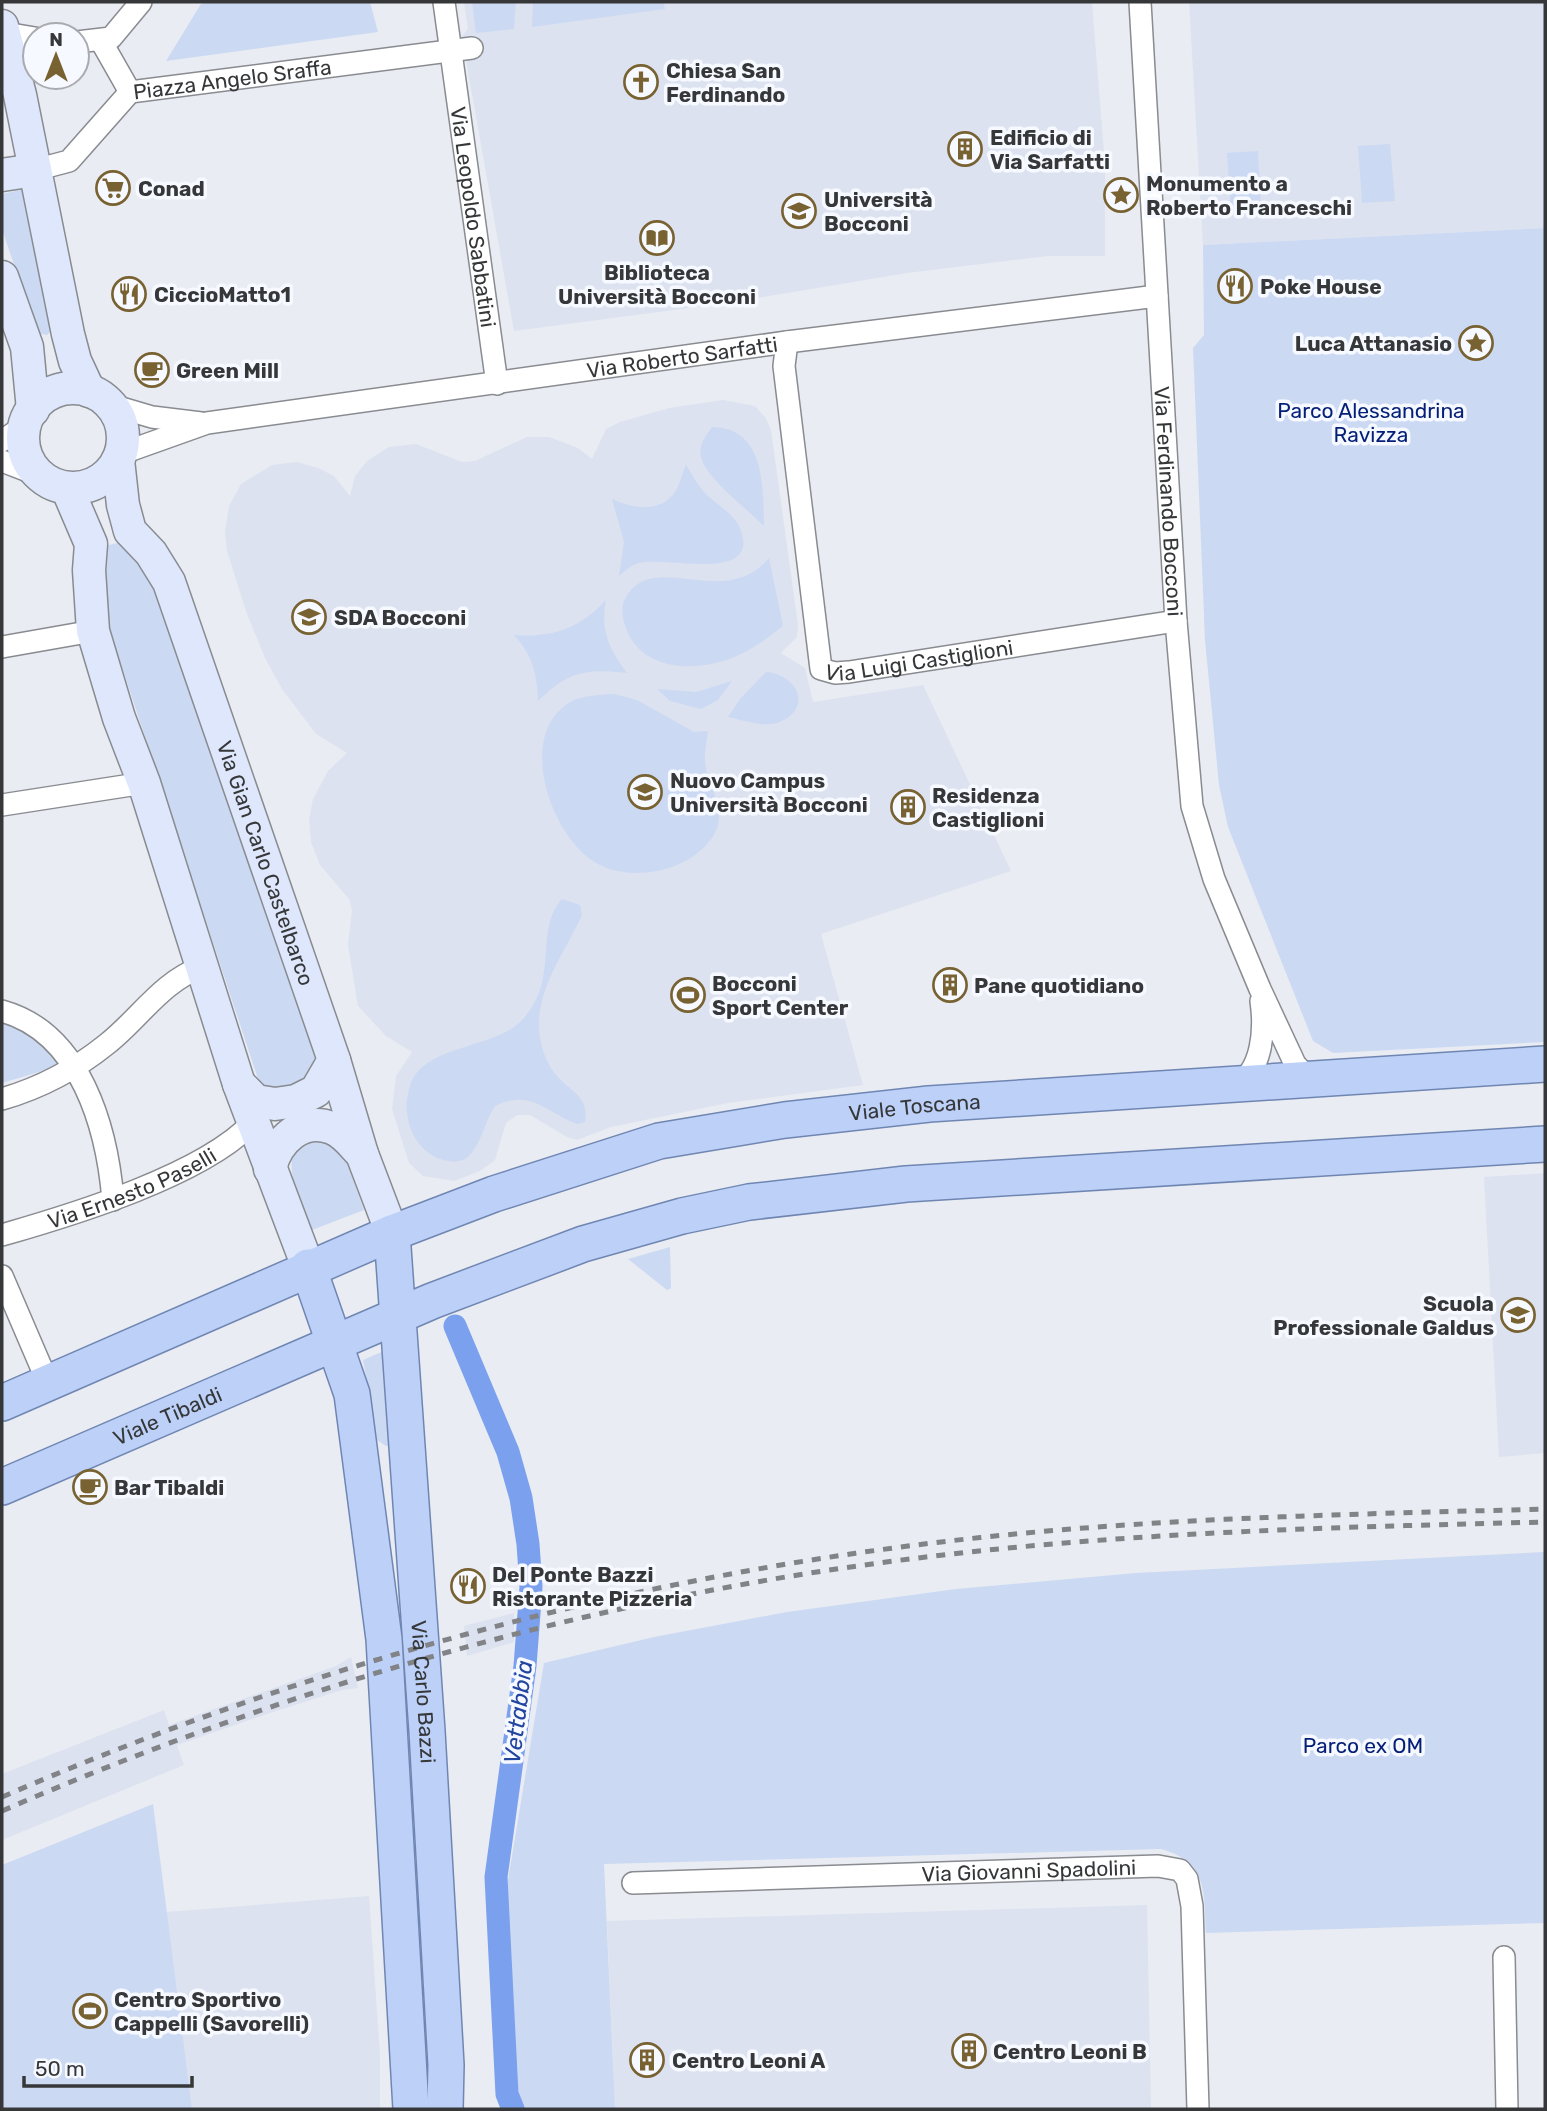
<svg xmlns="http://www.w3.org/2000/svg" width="1547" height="2111" viewBox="0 0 1547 2111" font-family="Rubik,sans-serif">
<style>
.built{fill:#dce2ef}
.green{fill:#ccd9f3}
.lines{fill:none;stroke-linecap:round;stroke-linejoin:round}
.canal{stroke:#7ba0ee;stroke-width:23}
.street-casing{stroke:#888b90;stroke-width:24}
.secondary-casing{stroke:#888b90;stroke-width:35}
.primary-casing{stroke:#7086b2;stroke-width:38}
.street{stroke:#fff;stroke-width:21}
.secondary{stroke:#dee7fb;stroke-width:32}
.primary{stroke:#bcd0f8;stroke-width:35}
.rail{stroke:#818387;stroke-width:5;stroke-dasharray:9 9;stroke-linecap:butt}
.labels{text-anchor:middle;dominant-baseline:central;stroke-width:7;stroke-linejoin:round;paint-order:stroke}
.poi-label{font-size:21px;font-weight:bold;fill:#363739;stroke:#f6f9ff;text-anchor:start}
.street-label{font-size:21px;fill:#363739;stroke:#f6f9ff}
.park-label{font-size:21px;fill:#051f78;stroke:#f6f9ff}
.water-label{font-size:23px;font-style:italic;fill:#22459f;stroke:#f6f9ff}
</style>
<rect width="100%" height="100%" fill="#e9ecf2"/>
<path class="built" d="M 464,2 L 1092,2 L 1105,166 L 1105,256 L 1048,256 L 907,273 L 727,303 L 514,331 L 466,60 L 462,36 L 468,29 Z
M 1189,2 L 1545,2 L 1545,228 L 1203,245 Z
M 723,400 L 755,406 L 765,417 L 771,430 L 798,625 L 797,637 L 781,653 L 805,668 L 813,702 L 923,685 L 1011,871 L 821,934 L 863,1085 L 728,1103 L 611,1127 L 577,1140 L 567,1137 L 530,1115 L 517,1115 L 506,1123 L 495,1160 L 480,1171 L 454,1181 L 423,1176 L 409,1163 L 392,1109 L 396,1076 L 412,1052 L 386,1036 L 358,1006 L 348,945 L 352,910 L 349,899 L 320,865 L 311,842 L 309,820 L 313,799 L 328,771 L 347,753 L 316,734 L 282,689 L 265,658 L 247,614 L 227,551 L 225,531 L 229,506 L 241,484 L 272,465 L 297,462 L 318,468 L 334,476 L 350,496 L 355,476 L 367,461 L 389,447 L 416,444 L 462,462 L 475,461 L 527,437 L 549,437 L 578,448 L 592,459 L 606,429 L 620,422 L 669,408 Z
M 1545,1173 L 1545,1453 L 1499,1457 L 1484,1177 Z
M 514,1613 L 514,1642 L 467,1656 L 464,1626 Z
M 351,1657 L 358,1688 L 342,1690 L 270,1713 L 177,1745 L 184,1765 L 2,1840 L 2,1774 L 164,1710 L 169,1725 L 336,1666 Z
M 369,1896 L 380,2054 L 380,2109 L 192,2109 L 166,1912 Z
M 1147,1905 L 1151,2109 L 615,2109 L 607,1921 Z"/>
<path class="green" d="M 214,2 L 370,2 L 378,32 L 166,61 L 201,4 Z
M 472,2 L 516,2 L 514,29 L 476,33 Z
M 533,2 L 663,2 L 665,9 L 532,27 Z
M 1390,144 L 1395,201 L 1362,203 L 1358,146 Z
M 1258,151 L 1261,211 L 1231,213 L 1227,153 Z
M 25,189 L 54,328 L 47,335 L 37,333 L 2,229 L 2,194 Z
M 1545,228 L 1545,1042 L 1333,1053 L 1313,1041 L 1228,827 L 1219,785 L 1205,640 L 1193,348 L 1204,335 L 1203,245 Z
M 712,427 C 765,428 763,485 764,526 C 748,510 705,477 701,457 C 698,444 706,436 712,427 Z
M 686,465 C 692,474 697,484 704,492 C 715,504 736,514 741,531 C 760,585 659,554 636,564 C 630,566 624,572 619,576 L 624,542 L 612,499 C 631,508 660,514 675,492 C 680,485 682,473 686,465 Z
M 117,543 L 125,544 L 154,582 L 319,1065 L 312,1082 L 276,1095 L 261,1088 L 109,628 C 103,606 96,565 109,545 Z
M 769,558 L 783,626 C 773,633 763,642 752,648 C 716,671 651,678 629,635 C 624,625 619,609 625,599 C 652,547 724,612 769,558 Z
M 606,600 C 600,630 609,649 627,673 C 586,668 567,672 538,701 C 537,674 533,656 514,635 C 553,638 580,628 606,600 Z
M 766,672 C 796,674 813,706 782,721 C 767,729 743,720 728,717 L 740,699 Z
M 732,681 L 718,700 L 701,709 L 670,701 L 657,689 L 696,692 Z
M 614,694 L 637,700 L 694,732 L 708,731 C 707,741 704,753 705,763 C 707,784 723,802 718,825 C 714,842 693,859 677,865 C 651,876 614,877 590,859 C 550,830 518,738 567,704 C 580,695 599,695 614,694 Z
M 562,899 L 580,905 L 582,915 C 566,951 539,984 539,1025 C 539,1042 545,1062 556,1075 C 571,1092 589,1096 585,1122 L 577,1124 C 543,1111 532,1089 495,1106 C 485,1121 481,1145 468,1157 C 460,1163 452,1162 443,1160 C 413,1151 400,1115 410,1086 C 422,1045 494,1049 521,1021 C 561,981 533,931 562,899 Z
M 2,1021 L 42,1040 L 59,1066 L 2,1083 Z
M 322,1137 L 343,1152 L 364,1210 L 312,1230 C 302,1202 281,1170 298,1142 Z
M 670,1247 L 671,1288 L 667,1290 L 628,1259 Z
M 386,1350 L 391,1445 L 386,1446 L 377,1440 L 363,1360 Z
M 1545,1552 L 1545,1923 L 1206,1933 C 1204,1892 1208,1862 1161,1849 L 604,1864 L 615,2109 L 523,2109 L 516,2082 L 506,1892 L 544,1663 L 654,1637 L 787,1612 L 956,1589 L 1136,1573 Z
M 153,1804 L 192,2109 L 2,2109 L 2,1865 Z"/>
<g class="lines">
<path class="canal" d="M 455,1326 L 508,1452 L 521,1498 L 528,1544 L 531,1587 L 525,1666 L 496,1877 L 507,2094 L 513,2109"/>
<g class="street-casing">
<g id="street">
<path id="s1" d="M 444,2 L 497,384"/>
<path id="s2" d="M 1140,2 L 1176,621 L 1192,806 L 1214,879 L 1260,989 L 1295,1064 L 1306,1076 L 1315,1080"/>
<path d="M 5,33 L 35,38"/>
<path d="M 101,41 L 130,92"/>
<path d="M 77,42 L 111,38 L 141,2"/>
<path id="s3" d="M 130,92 L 472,48"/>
<path d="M 35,170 L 69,161 L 130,92"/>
<path id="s4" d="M 787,342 L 784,366 L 821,669 L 835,673 L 849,672 L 1176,621"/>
<path d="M 108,404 L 152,417 L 201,423"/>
<path d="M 2,441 L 25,425"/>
<path id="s5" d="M 120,454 L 207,423 L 787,342 L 1157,296"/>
<path d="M 2,461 L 41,476"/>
<path d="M 2,647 L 93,631"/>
<path d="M 2,805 L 144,783"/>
<path d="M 2,1011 C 81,1033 107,1128 113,1200"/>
<path d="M 1235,1086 C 1263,1071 1265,1029 1261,1001"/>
<path d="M 2,1099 C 40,1088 76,1069 107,1044 C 139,1019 162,981 202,967"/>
<path id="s6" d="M 2,1235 C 72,1215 204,1175 253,1122"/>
<path d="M 2,1276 L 48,1383"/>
<path id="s7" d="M 633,1883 L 1158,1866 L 1180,1870 L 1187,1879 L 1192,1906 L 1198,2109"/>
<path d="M 1504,1957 L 1507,2109"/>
</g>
</g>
<g class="secondary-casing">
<g id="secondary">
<path d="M 2,26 L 20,95 L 68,334 L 75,361 L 89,391"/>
<path d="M 2,175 L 35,170"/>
<path d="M 2,277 L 27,347 L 33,410"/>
<circle cx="73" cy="438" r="50"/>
<path id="s8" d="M 118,460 L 123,505 L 130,531 L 151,553 L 169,582 L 334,1060 L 362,1154 L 392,1233"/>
<path d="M 67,488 L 91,544 L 89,570 L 93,631 L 119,718 L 144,783 L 239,1084 L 308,1267"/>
<path d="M 239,1084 L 256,1101 L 275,1104 L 296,1101 L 316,1091 L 334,1060"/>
<path d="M 270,1169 C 276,1141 302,1116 332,1128 C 345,1133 353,1145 362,1154"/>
</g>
</g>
<g class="primary-casing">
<g id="primary">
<path id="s9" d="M 392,1233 L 427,1731 L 446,2065 L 445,2109"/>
<path d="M 308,1267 L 352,1394 L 384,1639 L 411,2109"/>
<path id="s10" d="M 2,1403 L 392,1233 L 494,1194 L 659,1141 L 785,1120 L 929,1104 L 1545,1064"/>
<path id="s11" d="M 2,1487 L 432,1301 L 583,1244 L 682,1216 L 749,1202 L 906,1184 L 1545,1144"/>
</g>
</g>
<use href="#street" class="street"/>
<use href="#secondary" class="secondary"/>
<use href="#primary" class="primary"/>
<path class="rail" d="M 2,1797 C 320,1659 660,1569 1005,1535 C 1185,1517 1365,1514 1545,1509
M 2,1811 C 296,1683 607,1595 926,1557 C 1132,1532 1338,1527 1545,1522"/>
</g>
<defs>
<g id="church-ring" transform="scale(1.75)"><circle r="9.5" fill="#f6f9ff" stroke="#786232" stroke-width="1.5"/><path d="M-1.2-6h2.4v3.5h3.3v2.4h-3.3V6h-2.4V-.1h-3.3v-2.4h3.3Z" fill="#786232"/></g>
<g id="building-ring" transform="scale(1.75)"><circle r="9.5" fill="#f6f9ff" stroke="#786232" stroke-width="1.5"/><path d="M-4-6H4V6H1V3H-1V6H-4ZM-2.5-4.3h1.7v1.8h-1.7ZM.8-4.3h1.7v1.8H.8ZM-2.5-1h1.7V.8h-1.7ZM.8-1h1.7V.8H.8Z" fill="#786232"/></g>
<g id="supermarket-ring" transform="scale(1.75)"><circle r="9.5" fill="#f6f9ff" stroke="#786232" stroke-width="1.5"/><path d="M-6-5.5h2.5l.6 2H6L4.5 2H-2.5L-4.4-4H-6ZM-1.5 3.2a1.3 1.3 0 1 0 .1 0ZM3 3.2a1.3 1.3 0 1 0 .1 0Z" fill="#786232"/></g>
<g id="sight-ring" transform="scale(1.75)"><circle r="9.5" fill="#f6f9ff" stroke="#786232" stroke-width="1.5"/><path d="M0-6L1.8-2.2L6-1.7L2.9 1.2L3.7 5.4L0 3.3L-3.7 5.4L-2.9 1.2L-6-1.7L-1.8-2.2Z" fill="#786232"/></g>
<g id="university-ring" transform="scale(1.75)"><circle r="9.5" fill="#f6f9ff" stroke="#786232" stroke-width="1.5"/><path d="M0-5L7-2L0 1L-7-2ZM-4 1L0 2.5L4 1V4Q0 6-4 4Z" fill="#786232"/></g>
<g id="library-ring" transform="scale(1.75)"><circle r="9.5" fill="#f6f9ff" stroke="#786232" stroke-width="1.5"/><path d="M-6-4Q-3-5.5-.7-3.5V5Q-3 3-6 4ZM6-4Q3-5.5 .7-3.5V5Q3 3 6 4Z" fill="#786232"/></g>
<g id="restaurant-ring" transform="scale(1.75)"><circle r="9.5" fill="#f6f9ff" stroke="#786232" stroke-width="1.5"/><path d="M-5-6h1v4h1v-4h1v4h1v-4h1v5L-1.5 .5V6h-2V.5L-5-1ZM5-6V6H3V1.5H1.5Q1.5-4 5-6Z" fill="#786232"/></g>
<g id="cafe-ring" transform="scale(1.75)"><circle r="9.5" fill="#f6f9ff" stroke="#786232" stroke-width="1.5"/><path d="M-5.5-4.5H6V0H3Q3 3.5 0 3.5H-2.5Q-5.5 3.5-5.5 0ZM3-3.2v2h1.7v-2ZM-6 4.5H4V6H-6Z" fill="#786232"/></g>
<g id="stadium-ring" transform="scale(1.75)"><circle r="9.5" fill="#f6f9ff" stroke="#786232" stroke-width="1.5"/><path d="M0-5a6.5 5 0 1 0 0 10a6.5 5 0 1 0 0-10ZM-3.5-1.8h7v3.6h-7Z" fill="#786232"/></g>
<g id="school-ring" transform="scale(1.75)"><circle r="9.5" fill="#f6f9ff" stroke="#786232" stroke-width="1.5"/><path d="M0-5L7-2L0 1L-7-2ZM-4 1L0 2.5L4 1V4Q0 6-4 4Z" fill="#786232"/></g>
</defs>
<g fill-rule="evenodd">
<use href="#church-ring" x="641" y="82"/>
<use href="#building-ring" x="965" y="149"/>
<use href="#supermarket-ring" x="113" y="188"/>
<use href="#sight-ring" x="1121" y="195"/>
<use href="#university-ring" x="799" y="211"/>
<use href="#library-ring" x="657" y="238"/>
<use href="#restaurant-ring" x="1235" y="286"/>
<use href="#restaurant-ring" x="129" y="294"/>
<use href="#sight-ring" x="1476" y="343"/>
<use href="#cafe-ring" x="152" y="370"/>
<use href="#university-ring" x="309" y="617"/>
<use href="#university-ring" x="645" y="792"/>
<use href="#building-ring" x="908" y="807"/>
<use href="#building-ring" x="950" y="985"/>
<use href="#stadium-ring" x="688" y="995"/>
<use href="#school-ring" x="1518" y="1315"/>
<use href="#cafe-ring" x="90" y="1487"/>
<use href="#restaurant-ring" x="468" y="1586"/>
<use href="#stadium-ring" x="90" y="2011"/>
<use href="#building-ring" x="969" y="2051"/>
<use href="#building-ring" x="647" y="2060"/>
</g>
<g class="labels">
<g class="poi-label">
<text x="666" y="70">Chiesa San<tspan x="666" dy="24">Ferdinando</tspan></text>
<text x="990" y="137">Edificio di<tspan x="990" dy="24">Via Sarfatti</tspan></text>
<text x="1146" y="183">Monumento a<tspan x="1146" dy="24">Roberto Franceschi</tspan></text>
<text x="138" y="188">Conad</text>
<text x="824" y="199">Università<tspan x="824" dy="24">Bocconi</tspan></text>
<text x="657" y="272" text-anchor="middle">Biblioteca<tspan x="657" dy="24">Università Bocconi</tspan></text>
<text x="1260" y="286">Poke House</text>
<text x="154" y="294">CiccioMatto1</text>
<text x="1452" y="343" text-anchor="end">Luca Attanasio</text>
<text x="176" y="370">Green Mill</text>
<text x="334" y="617">SDA Bocconi</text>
<text x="670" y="780">Nuovo Campus<tspan x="670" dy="24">Università Bocconi</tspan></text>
<text x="932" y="795">Residenza<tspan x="932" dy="24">Castiglioni</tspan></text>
<text x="712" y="983">Bocconi<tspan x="712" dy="24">Sport Center</tspan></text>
<text x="974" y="985">Pane quotidiano</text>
<text x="1494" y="1303" text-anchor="end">Scuola<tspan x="1494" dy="24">Professionale Galdus</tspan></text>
<text x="114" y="1487">Bar Tibaldi</text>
<text x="492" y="1574">Del Ponte Bazzi<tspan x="492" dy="24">Ristorante Pizzeria</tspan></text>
<text x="114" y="1999">Centro Sportivo<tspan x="114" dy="24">Cappelli (Savorelli)</tspan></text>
<text x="993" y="2051">Centro Leoni B</text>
<text x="672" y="2060">Centro Leoni A</text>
</g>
<g class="street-label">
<text stroke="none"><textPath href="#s3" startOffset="103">Piazza Angelo Sraffa</textPath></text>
<text stroke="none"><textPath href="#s1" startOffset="217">Via Leopoldo Sabbatini</textPath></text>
<text stroke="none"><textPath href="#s5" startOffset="572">Via Roberto Sarfatti</textPath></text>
<text stroke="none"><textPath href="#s2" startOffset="500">Via Ferdinando Bocconi</textPath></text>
<text stroke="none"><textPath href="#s4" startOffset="429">Via Luigi Castiglioni</textPath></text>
<text stroke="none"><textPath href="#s8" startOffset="434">Via Gian Carlo Castelbarco</textPath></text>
<text stroke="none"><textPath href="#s10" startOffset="966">Viale Toscana</textPath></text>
<text stroke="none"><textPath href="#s6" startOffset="138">Via Ernesto Paselli</textPath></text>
<text stroke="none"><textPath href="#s11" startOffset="180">Viale Tibaldi</textPath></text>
<text stroke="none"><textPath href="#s9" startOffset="460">Via Carlo Bazzi</textPath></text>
<text stroke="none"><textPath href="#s7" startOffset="396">Via Giovanni Spadolini</textPath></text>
</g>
<g class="park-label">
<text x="1371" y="410">Parco Alessandrina<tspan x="1371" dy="24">Ravizza</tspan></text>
<text x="1363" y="1745">Parco ex OM</text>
</g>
<g class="water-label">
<text transform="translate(518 1712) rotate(-83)">Vettabbia</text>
</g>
</g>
<rect width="1547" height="2111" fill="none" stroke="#363739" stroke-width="7"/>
<g transform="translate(56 56)"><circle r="33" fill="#f6f9ff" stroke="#a9abb0" stroke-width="2"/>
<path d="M0-5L12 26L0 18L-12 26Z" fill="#786232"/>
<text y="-10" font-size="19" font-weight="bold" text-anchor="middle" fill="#363739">N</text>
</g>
<path d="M24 2076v10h168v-10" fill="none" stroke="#363739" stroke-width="3.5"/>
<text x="35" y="2076" font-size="21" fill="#363739" stroke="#f6f9ff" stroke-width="5" paint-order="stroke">50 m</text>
</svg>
